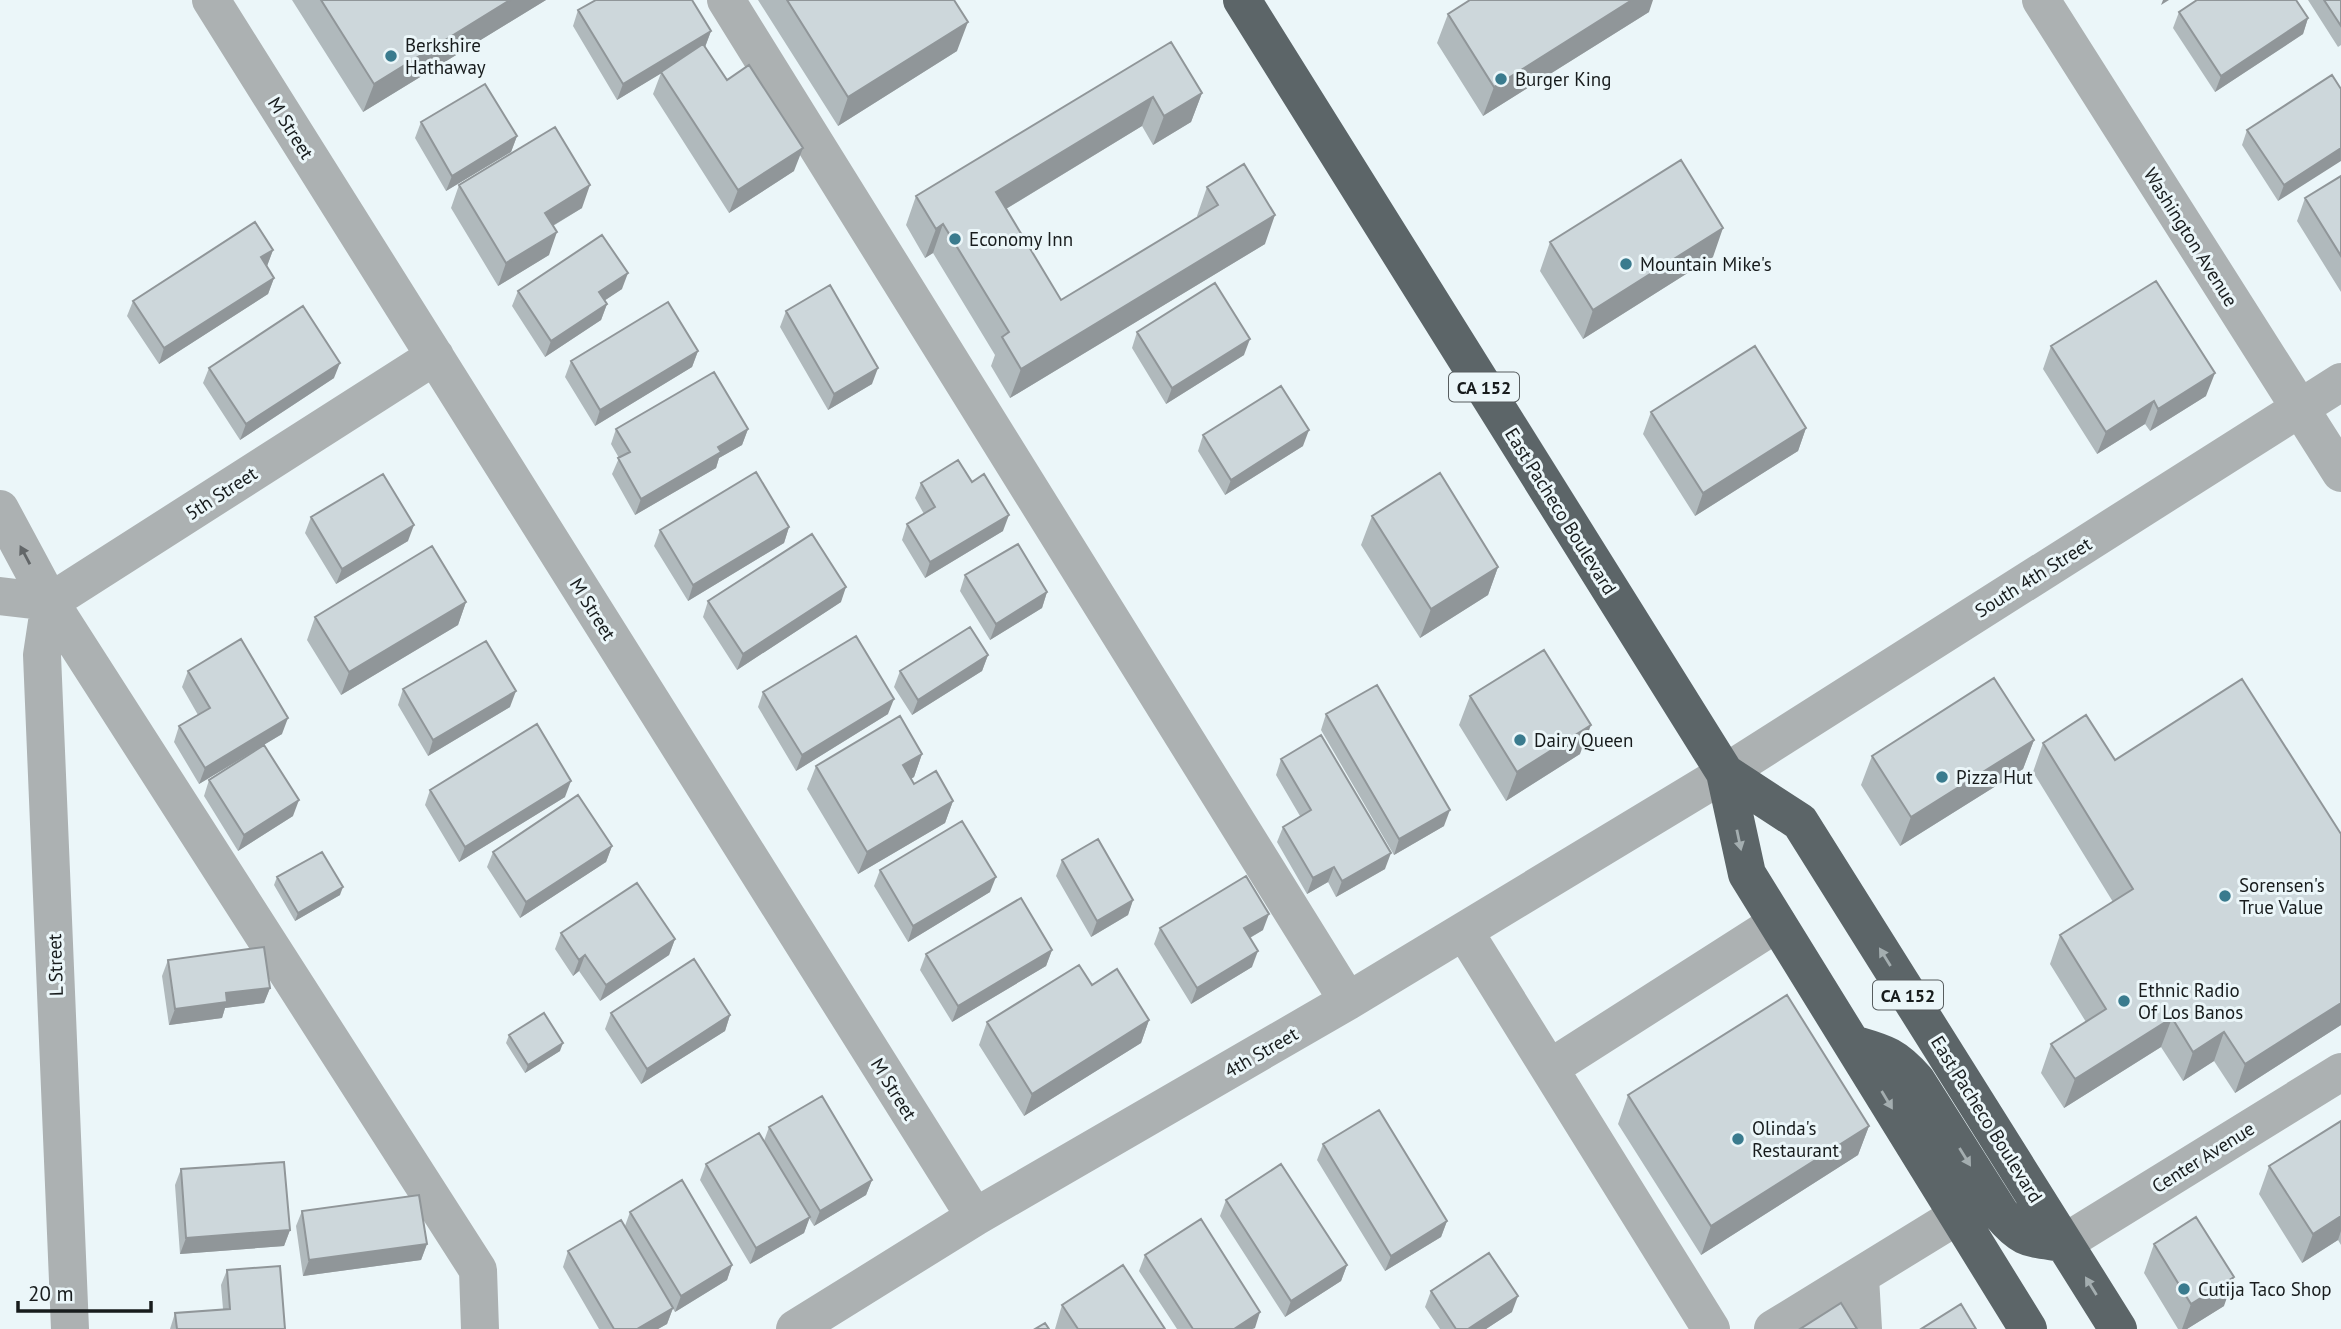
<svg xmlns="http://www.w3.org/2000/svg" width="2341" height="1329" viewBox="0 0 2341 1329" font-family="'PT Sans',sans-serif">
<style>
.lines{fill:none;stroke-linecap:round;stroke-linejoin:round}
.minor{stroke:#acb1b2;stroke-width:38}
.highway{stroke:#5c6568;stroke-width:38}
.wall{fill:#b0b9bc}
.shaded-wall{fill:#909699}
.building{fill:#cdd7db;stroke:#909699;stroke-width:2}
.oneway{fill:#626668}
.oneway2{fill:#a4aeb0}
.poi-dot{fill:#3a7b8e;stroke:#ebf6f9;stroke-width:2.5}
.labels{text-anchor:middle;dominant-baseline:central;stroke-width:6;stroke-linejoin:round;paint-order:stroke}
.shield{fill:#ebf6f9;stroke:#575d5f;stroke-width:2}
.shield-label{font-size:18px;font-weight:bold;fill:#181c1d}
.poi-label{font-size:19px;fill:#181c1d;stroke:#ebf6f9;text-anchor:start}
.street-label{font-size:19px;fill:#181c1d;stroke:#ebf6f9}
</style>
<rect width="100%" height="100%" fill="#ebf6f9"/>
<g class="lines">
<path class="minor" d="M 211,0 L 975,1217
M 726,0 L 1348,1001
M 2041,0 L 2341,473
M 0,509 L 50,602 L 478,1270 L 480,1329
M 0,596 L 50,602 L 435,356
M 50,602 L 42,655 L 70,1329
M 1464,931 L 1711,1329
M 1550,1068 L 1777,923
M 2064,1243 L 2341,1072
M 1860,1277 L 1863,1329
M 795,1329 L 975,1217 L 1348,1001 L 1725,773 L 2341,382
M 1773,1329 L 1957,1216"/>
<path class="highway" d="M 1242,0 L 1725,773 L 1747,874 L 2028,1329
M 1725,773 L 1800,822 L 2118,1329
M 1853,1044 C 1884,1053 1894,1055 1916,1080 L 2000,1213 C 2023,1241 2030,1238 2064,1243"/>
</g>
<path class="wall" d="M 292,0 L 546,0 L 363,112 Z
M 758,0 L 954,0 L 957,51 L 838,126 Z
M 2308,0 L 2341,0 L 2341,45 L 2338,47 Z
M 578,10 L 711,31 L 705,47 L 727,80 L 794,171 L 729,213 L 653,94 L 661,73 L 617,100 L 573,26 Z
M 1649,12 L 1483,116 L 1437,43 L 1448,14 Z
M 2179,12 L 2308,18 L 2303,34 L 2215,92 L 2173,28 Z
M 1171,42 L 1202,93 L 1191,122 L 1153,145 L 1142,126 L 1006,209 L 1061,300 L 1198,217 L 1197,216 L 1207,187 L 1265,244 L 1010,398 L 991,366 L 995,355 L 933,253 L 925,258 L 906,225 L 916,196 Z
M 2341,89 L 2278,201 L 2242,145 L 2247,130 Z
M 421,122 L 517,136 L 511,152 L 446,191 L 415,138 Z
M 2341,176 L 2341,292 L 2297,221 L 2305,198 Z
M 459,185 L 582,208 L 553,226 L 549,255 L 498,286 L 451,208 Z
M 1550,242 L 1713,257 L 1583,339 L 1540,271 Z
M 273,250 L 267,266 L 274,278 L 268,294 L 159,364 L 127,316 L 133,301 Z
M 622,289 L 604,301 L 607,304 L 601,320 L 545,357 L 512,306 L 518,291 Z
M 786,311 L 872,384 L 828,410 L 780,327 Z
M 1137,332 L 1244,355 L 1166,404 L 1132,348 Z
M 2051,346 L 2206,396 L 2150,431 L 2145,424 L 2097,454 L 2043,369 Z
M 698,351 L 692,367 L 595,426 L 565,377 L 571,361 Z
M 209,368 L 334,378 L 240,440 L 203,383 Z
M 1651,412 L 1806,428 L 1798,451 L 1695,516 L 1643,434 Z
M 616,429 L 748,429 L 742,445 L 719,458 L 716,468 L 635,515 L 612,474 L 619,458 L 611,444 Z
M 1203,435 L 1303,446 L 1225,495 L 1198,451 Z
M 921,483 L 1003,531 L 925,578 L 902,540 L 907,524 L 924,514 L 915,498 Z
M 1372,516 L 1498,567 L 1488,595 L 1420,638 L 1361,545 Z
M 311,517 L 408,541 L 336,584 L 305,533 Z
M 789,527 L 784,543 L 688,601 L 654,546 L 660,530 Z
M 965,575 L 1047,592 L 1042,608 L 990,640 L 960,591 Z
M 708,601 L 841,602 L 737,670 L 703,617 Z
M 466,602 L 458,625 L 341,695 L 307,640 L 315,617 Z
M 988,655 L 982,671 L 912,715 L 894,687 L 900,671 Z
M 188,671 L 282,734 L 199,784 L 174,742 L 179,726 L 198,715 L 182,687 Z
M 403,689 L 510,707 L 428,756 L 398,705 Z
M 763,692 L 888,714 L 796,771 L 758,707 Z
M 1470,696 L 1580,754 L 1506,801 L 1459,725 Z
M 1326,714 L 1444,826 L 1394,855 L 1321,730 Z
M 2034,740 L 2023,769 L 1900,846 L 1861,785 L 1872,756 Z
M 2043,743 L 2115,760 L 2341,834 L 2341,1025 L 2235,1093 L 2214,1061 L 2183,1081 L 2161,1047 L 2064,1108 L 2041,1073 L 2051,1044 L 2086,1022 L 2050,964 L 2060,935 L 2113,902 L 2033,772 Z
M 922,754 L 914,777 L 911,779 L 914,784 L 953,801 L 945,823 L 858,874 L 807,789 L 816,766 Z
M 1281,759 L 1385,869 L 1336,897 L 1328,882 L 1307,894 L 1277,842 L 1283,827 L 1300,816 L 1276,775 Z
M 209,780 L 293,816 L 238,851 L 204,796 Z
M 430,790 L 565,797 L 459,862 L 425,805 Z
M 612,846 L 606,862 L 520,918 L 487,867 L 493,852 Z
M 1062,860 L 1133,900 L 1128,915 L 1091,937 L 1056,876 Z
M 880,870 L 990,892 L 908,942 L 874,886 Z
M 277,877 L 340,895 L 295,921 L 274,885 Z
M 1160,928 L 1263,930 L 1250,938 L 1252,967 L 1191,1004 L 1154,944 Z
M 561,933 L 675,939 L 669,955 L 600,1001 L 579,971 L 573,976 L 555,949 Z
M 1052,950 L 1046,966 L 952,1022 L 920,970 L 926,954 Z
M 168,960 L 270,988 L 264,1003 L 225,1008 L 222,1018 L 169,1025 L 162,976 Z
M 1092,985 L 1149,1020 L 1141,1043 L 1024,1116 L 979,1045 L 987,1022 Z
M 611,1013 L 730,1015 L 725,1031 L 641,1084 L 605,1029 Z
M 509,1035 L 560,1051 L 525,1073 L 506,1043 Z
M 1628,1095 L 1869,1126 L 1858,1155 L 1701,1255 L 1618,1124 Z
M 2341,1121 L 2341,1245 L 2338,1240 L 2302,1263 L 2259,1194 L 2269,1166 Z
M 769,1127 L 872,1180 L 866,1195 L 814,1226 L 809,1218 L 804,1233 L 750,1264 L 700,1180 L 706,1164 L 764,1141 Z
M 1323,1144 L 1447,1221 L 1441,1237 L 1385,1271 L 1317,1160 Z
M 181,1169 L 290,1230 L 284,1246 L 180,1254 L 175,1185 Z
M 1226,1200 L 1347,1265 L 1341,1281 L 1285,1317 L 1220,1216 Z
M 302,1211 L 427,1244 L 421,1260 L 303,1276 L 296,1226 Z
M 630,1212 L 732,1265 L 727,1280 L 675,1312 L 670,1304 L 673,1308 L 667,1324 L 658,1329 L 599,1329 L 563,1267 L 568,1251 L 625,1226 Z
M 2154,1244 L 2224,1306 L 2187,1329 L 2178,1329 L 2144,1273 Z
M 1145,1255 L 1255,1328 L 1252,1329 L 1177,1329 L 1139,1271 Z
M 227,1270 L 285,1329 L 170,1329 L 175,1313 L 223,1309 L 221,1285 Z
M 1431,1291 L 1512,1312 L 1486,1329 L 1440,1329 L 1425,1307 Z
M 1062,1305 L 1165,1329 L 1055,1329 Z"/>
<path class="shaded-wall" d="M 510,0 L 546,0 L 363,112 L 374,84 Z
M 1632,0 L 1653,0 L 1649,12 L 1483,116 L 1494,87 Z
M 2163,0 L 2169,0 L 2161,5 Z
M 2308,18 L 2303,34 L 2215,92 L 2221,76 Z
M 968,22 L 957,51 L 838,126 L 848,97 Z
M 711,31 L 705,47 L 617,100 L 623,84 Z
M 1202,93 L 1191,122 L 1153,145 L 1164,116 Z
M 1153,97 L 1142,126 L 986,221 L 996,192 Z
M 517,136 L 511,152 L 446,191 L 452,176 Z
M 803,148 L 794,171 L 729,213 L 738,190 Z
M 2341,148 L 2341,161 L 2278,201 L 2284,185 Z
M 590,185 L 582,208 L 537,235 L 545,213 Z
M 1275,215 L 1265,244 L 1010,398 L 1021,369 Z
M 943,224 L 933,253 L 925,258 L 936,229 Z
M 1723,228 L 1713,257 L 1583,339 L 1593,310 Z
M 557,232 L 549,255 L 498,286 L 506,263 Z
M 273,250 L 267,266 L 256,273 L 261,257 Z
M 628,273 L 622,289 L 593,308 L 599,292 Z
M 274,278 L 268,294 L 159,364 L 164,348 Z
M 607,304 L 601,320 L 545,357 L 551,341 Z
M 1250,339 L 1244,355 L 1166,404 L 1172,388 Z
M 698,351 L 692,367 L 595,426 L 600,410 Z
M 340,363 L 334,378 L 240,440 L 246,424 Z
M 878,368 L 872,384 L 828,410 L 834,394 Z
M 2215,373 L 2206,396 L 2150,431 L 2158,409 Z
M 2154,401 L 2145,424 L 2097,454 L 2106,432 Z
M 1806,428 L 1798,451 L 1695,516 L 1703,493 Z
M 748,429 L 742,445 L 719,458 L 716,468 L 635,515 L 641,499 L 718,447 Z
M 1309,430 L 1303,446 L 1225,495 L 1231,480 Z
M 1009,515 L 1003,531 L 925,578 L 930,562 Z
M 414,525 L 408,541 L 336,584 L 342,569 Z
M 789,527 L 784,543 L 688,601 L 693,585 Z
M 1498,567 L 1488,595 L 1420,638 L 1431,609 Z
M 846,587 L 841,602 L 737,670 L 743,654 Z
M 1047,592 L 1042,608 L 990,640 L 996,624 Z
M 466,602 L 458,625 L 341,695 L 349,672 Z
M 988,655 L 982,671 L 912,715 L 918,700 Z
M 516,691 L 510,707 L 428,756 L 433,740 Z
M 894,699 L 888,714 L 796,771 L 802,755 Z
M 288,718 L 282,734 L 199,784 L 205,768 Z
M 1591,725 L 1580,754 L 1506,801 L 1517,772 Z
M 2034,740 L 2023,769 L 1900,846 L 1911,817 Z
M 922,754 L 914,777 L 895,788 L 903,765 Z
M 571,781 L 565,797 L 459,862 L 465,847 Z
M 299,800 L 293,816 L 238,851 L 244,835 Z
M 953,801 L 945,823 L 858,874 L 867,852 Z
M 1450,810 L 1444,826 L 1394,855 L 1399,839 Z
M 612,846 L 606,862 L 520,918 L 526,902 Z
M 1391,853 L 1385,869 L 1336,897 L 1342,881 Z
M 1334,867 L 1328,882 L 1307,894 L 1313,878 Z
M 996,877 L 990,892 L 908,942 L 913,926 Z
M 343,887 L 340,895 L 295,921 L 298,913 Z
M 1133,900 L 1128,915 L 1091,937 L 1097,921 Z
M 1269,914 L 1263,930 L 1239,944 L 1244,928 Z
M 675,939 L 669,955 L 600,1001 L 606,985 Z
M 1052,950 L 1046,966 L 952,1022 L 958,1006 Z
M 1258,951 L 1252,967 L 1191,1004 L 1197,988 Z
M 585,955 L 579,971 L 573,976 L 579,960 Z
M 270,988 L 264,1003 L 225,1008 L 222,1018 L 169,1025 L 175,1009 L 226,993 Z
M 2341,1003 L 2341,1025 L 2235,1093 L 2245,1064 Z
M 730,1015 L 725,1031 L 641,1084 L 647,1069 Z
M 2172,1018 L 2161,1047 L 2064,1108 L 2075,1079 Z
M 1149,1020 L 1141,1043 L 1024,1116 L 1032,1094 Z
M 2224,1032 L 2214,1061 L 2183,1081 L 2193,1052 Z
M 563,1043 L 560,1051 L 525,1073 L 528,1065 Z
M 1869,1126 L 1858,1155 L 1701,1255 L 1711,1226 Z
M 872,1180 L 866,1195 L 814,1226 L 820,1211 Z
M 2341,1216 L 2341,1231 L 2338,1240 L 2302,1263 L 2313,1234 Z
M 810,1217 L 804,1233 L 750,1264 L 756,1248 Z
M 1447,1221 L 1441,1237 L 1385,1271 L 1391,1256 Z
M 290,1230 L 284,1246 L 180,1254 L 186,1238 Z
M 427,1244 L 421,1260 L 303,1276 L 309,1260 Z
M 732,1265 L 727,1280 L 675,1312 L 681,1296 Z
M 1347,1265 L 1341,1281 L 1285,1317 L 1291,1301 Z
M 2234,1277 L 2224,1306 L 2187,1329 L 2182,1329 L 2191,1304 Z
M 1518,1296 L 1512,1312 L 1486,1329 L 1468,1329 Z
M 673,1308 L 667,1324 L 658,1329 L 637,1329 Z
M 1260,1312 L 1255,1328 L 1252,1329 L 1234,1329 Z"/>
<path class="building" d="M 321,0 L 510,0 L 374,84 Z
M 596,0 L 692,0 L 711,31 L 623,84 L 578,10 Z
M 787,0 L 954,0 L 968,22 L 848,97 Z
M 1470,0 L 1632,0 L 1494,87 L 1448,14 Z
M 2197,0 L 2296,0 L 2308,18 L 2221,76 L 2179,12 Z
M 2324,0 L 2341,0 L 2341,26 Z
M 1171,42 L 1202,93 L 1164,116 L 1153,97 L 996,192 L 1061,300 L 1218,205 L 1207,187 L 1244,164 L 1275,215 L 1021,369 L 1002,337 L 1009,332 L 943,224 L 936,229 L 916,196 Z
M 703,44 L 727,80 L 749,65 L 803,148 L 738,190 L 661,72 Z
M 2332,75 L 2341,89 L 2341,148 L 2284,185 L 2247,130 Z
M 485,84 L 517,136 L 452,176 L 421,122 Z
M 555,127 L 590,185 L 545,213 L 557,232 L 506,263 L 459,185 Z
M 1681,160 L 1723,228 L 1593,310 L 1550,242 Z
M 2341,176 L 2341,256 L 2305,198 Z
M 255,222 L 273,250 L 261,257 L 274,278 L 164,348 L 133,301 Z
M 602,235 L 628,273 L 599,292 L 607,304 L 551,341 L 518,291 Z
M 2156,281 L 2215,373 L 2158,409 L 2154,401 L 2106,432 L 2051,346 Z
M 1215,283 L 1250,339 L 1172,388 L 1137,332 Z
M 830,285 L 878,368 L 834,394 L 786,311 Z
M 668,302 L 698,351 L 600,410 L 571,361 Z
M 303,306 L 340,363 L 246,424 L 209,368 Z
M 1755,346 L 1806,428 L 1703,493 L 1651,412 Z
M 714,372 L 748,429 L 718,447 L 721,452 L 641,499 L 618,458 L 630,452 L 616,429 Z
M 1281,386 L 1309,430 L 1231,480 L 1203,435 Z
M 958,460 L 972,482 L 984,474 L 1009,515 L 930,562 L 907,524 L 935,507 L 921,483 Z
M 756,472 L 789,527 L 693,585 L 660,530 Z
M 1440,473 L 1498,567 L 1431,609 L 1372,516 Z
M 383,474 L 414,525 L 342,569 L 311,517 Z
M 812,534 L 846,587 L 743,654 L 708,601 Z
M 1018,544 L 1047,592 L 996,624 L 965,575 Z
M 432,546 L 466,602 L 349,672 L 315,617 Z
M 970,627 L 988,655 L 918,700 L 900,671 Z
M 856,636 L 894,699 L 802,755 L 763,692 Z
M 241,639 L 288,718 L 205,768 L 179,726 L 210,708 L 188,671 Z
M 486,641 L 516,691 L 433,740 L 403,689 Z
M 1544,650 L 1591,725 L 1517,772 L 1470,696 Z
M 1994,678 L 2034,740 L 1911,817 L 1872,756 Z
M 2242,679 L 2341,834 L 2341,1003 L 2245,1064 L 2224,1032 L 2193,1052 L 2172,1018 L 2075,1079 L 2051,1044 L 2106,1009 L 2060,935 L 2133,889 L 2043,743 L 2086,715 L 2115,760 Z
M 1377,685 L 1450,810 L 1399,839 L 1326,714 Z
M 900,716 L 922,754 L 903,765 L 914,784 L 936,771 L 953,801 L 867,852 L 816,766 Z
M 537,724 L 571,781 L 465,847 L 430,790 Z
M 1321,735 L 1391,853 L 1342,881 L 1334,867 L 1313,878 L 1283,827 L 1311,810 L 1281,759 Z
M 264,745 L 299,800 L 244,835 L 209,780 Z
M 578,795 L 612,846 L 526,902 L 493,852 Z
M 962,821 L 996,877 L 913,926 L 880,870 Z
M 1098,839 L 1133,900 L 1097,921 L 1062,860 Z
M 322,852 L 343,887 L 298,913 L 277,877 Z
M 1246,876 L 1269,914 L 1244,928 L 1258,951 L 1197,988 L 1160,928 Z
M 637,883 L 675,939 L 606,985 L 585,955 L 579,960 L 561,933 Z
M 1021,898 L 1052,950 L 958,1006 L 926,954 Z
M 264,947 L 270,988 L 226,993 L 227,1002 L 175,1009 L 168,960 Z
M 694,959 L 730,1015 L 647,1069 L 611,1013 Z
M 1079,965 L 1092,985 L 1117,969 L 1149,1020 L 1032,1094 L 987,1022 Z
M 1787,995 L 1869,1126 L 1711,1226 L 1628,1095 Z
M 544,1013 L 563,1043 L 528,1065 L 509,1035 Z
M 822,1096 L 872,1180 L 820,1211 L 769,1127 Z
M 1379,1110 L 1447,1221 L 1391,1256 L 1323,1144 Z
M 2341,1121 L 2341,1216 L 2313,1234 L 2269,1166 Z
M 759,1133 L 810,1217 L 756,1248 L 706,1164 Z
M 284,1162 L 290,1230 L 186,1238 L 181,1169 Z
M 1281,1164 L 1347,1265 L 1291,1301 L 1226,1200 Z
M 682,1180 L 732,1265 L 681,1296 L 630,1212 Z
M 419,1195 L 427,1244 L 309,1260 L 302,1211 Z
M 2196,1217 L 2234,1277 L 2191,1304 L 2154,1244 Z
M 1201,1219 L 1260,1312 L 1234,1329 L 1193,1329 L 1145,1255 Z
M 621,1220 L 673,1308 L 637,1329 L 614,1329 L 568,1251 Z
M 1489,1253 L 1518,1296 L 1468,1329 L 1456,1329 L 1431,1291 Z
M 1123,1265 L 1165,1329 L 1078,1329 L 1062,1305 Z
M 280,1266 L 285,1329 L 177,1329 L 175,1313 L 230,1309 L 227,1270 Z
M 1841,1303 L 1857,1329 L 1800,1329 Z
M 1961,1304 L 1976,1329 L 1921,1329 Z
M 1045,1323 L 1049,1329 L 1035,1329 Z"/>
<defs><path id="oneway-solid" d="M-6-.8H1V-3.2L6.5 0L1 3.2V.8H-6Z" transform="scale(1.75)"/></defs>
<use class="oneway" href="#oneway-solid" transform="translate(25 555) rotate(-118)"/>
<g class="oneway2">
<use href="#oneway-solid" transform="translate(1739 840) rotate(78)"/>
<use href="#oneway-solid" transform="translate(1885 957) rotate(-122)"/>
<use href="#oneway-solid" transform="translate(1887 1100) rotate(59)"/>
<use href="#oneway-solid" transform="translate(1965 1157) rotate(58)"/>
<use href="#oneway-solid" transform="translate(2091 1286) rotate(-122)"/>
</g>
<g class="poi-dot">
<circle cx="391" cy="56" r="7"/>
<circle cx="1501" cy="79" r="7"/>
<circle cx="955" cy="239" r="7"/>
<circle cx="1626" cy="264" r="7"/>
<circle cx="1520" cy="740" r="7"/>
<circle cx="1942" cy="777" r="7"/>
<circle cx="2225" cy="896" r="7"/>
<circle cx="2124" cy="1001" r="7"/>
<circle cx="1738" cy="1139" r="7"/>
<circle cx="2184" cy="1289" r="7"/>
</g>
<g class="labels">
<g class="shield">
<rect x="1449" y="372.5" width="70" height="29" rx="5"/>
<rect x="1873" y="980.5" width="70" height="29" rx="5"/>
</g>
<g class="shield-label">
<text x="1484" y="387">CA 152</text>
<text x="1908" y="995">CA 152</text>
</g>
<g class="poi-label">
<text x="405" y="45">Berkshire<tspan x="405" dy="22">Hathaway</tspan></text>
<text x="1515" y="79">Burger King</text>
<text x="969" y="239">Economy Inn</text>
<text x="1640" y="264">Mountain Mike's</text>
<text x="1534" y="740">Dairy Queen</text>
<text x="1956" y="777">Pizza Hut</text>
<text x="2239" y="885">Sorensen's<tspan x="2239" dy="22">True Value</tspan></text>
<text x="2138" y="990">Ethnic Radio<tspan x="2138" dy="22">Of Los Banos</tspan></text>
<text x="1752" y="1128">Olinda's<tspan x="1752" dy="22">Restaurant</tspan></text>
<text x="2198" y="1289">Cutija Taco Shop</text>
</g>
<g class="street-label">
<text transform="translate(291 128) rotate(58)">M Street</text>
<text transform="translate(2191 237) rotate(58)">Washington Avenue</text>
<text transform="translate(221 493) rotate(-33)">5th Street</text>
<text transform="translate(1561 511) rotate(58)">East Pacheco Boulevard</text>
<text transform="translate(2033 577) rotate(-32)">South 4th Street</text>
<text transform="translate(593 609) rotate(58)">M Street</text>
<text transform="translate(55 965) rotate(-92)">L Street</text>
<text transform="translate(1261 1052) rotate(-30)">4th Street</text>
<text transform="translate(894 1089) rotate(58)">M Street</text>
<text transform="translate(1987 1119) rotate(58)">East Pacheco Boulevard</text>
<text transform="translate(2203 1157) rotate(-32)">Center Avenue</text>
</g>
</g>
<path d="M18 1301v10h133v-10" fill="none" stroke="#181c1d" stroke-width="3.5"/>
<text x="28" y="1301" font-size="21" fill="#181c1d" stroke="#ebf6f9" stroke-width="5" paint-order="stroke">20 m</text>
</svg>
